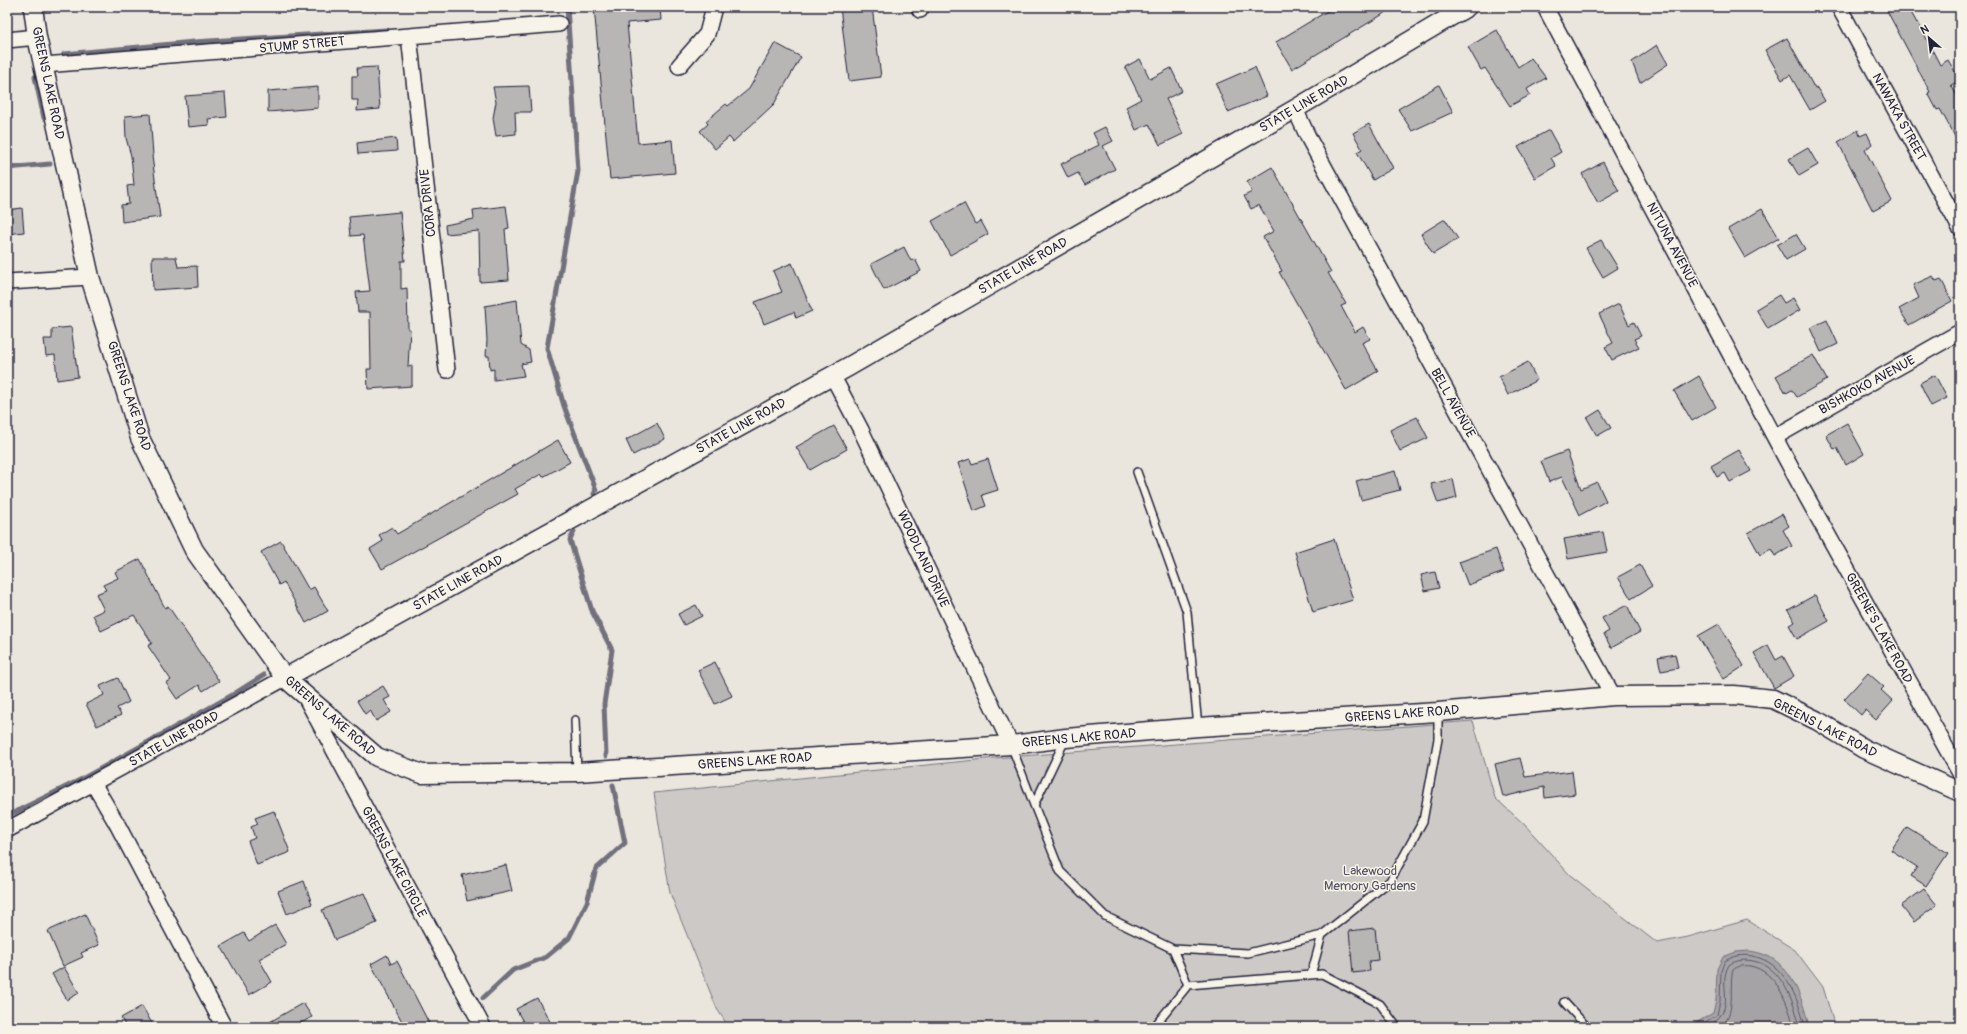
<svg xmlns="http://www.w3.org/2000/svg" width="1967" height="1034" viewBox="0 0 1967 1034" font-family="Pangolin,sans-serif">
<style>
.green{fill:#cdc9c6;stroke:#787680}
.water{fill:#a6a3a6;stroke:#716f7b}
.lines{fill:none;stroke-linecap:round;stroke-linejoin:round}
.shore{stroke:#575666;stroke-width:1}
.stream{stroke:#716f7b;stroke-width:5}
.building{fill:#b8b6b5;stroke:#22223b}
.service-casing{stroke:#22223b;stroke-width:10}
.minor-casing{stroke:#22223b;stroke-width:18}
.tertiary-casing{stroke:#22223b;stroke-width:21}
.service{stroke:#f7f3e8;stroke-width:7}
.minor{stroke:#f7f3e8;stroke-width:15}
.tertiary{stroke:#f7f3e8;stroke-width:18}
.labels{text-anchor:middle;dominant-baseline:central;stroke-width:3;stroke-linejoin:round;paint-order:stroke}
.street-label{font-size:13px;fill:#22223b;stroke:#f7f3e8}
.park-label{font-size:13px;fill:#555465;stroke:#f7f3e8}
</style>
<rect width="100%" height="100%" fill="#eae6de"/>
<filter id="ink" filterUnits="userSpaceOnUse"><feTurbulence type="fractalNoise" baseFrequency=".025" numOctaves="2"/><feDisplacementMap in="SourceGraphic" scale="8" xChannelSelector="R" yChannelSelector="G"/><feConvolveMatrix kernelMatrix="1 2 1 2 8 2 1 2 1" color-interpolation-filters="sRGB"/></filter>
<g filter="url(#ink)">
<path class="green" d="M 1473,721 L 1495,798 L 1524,824 L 1570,875 L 1657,943 L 1688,937 L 1747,920 L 1795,950 L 1823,987 L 1835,1027 L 729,1027 L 717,1009 L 670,893 L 654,793 L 995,758 Z"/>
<path class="water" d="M 1749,951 C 1757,952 1765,954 1773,959 C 1794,972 1804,1004 1809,1027 L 1689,1027 L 1713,1013 L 1716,1000 L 1717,969 L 1723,957 L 1736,952 Z"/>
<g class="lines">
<path class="shore" d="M 1697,1027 L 1717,1015 L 1720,1001 L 1721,970 L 1725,961 C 1733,956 1743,954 1752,956 C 1785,962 1798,998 1805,1027
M 1707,1027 C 1740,1008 1716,986 1729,965 C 1736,960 1745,959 1753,961 C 1782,966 1794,1002 1800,1027
M 1719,1027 C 1738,1015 1728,988 1733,970 C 1737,966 1744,965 1750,966 C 1777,971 1788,1004 1794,1027"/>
<path class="stream" d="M 567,7 L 578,171 L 547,348 L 564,406 L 596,490 L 594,494
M 64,54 L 194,42 L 387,30
M 35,77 L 44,118
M 7,168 L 50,164
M 574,532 L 570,540 L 592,611 L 612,650 L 604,704 L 606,756
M 7,816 L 82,779 L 229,697 L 264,675
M 483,998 L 513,970 L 546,957 L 569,938 L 587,902 L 596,869 L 625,843 L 613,785"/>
</g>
<path class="building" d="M 594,7 L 660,7 L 661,20 L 627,23 L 638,143 L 672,140 L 675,173 L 610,179 Z
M 840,7 L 872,7 L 881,77 L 849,81 Z
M 1334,7 L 1395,7 L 1292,69 L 1276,42 Z
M 1885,7 L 1908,7 L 1917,23 L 1918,22 L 1940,65 L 1948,60 L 1960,80 L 1951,85 L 1960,101 L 1960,146 L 1940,109 L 1937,110 L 1928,93 L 1930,92 Z
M 1497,30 L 1518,67 L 1531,58 L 1546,78 L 1527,89 L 1530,95 L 1510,106 L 1485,68 L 1481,70 L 1468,47 Z
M 1787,38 L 1815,89 L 1817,88 L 1825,101 L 1810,110 L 1790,75 L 1782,80 L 1765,50 Z
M 775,43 L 801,57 L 774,104 L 733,142 L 729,137 L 715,149 L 700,131 L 708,124 L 706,121 L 726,104 L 728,106 L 749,89 Z
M 1657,45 L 1668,64 L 1640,83 L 1632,62 Z
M 1140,59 L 1150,79 L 1171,68 L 1182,91 L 1166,99 L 1183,134 L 1160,145 L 1149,124 L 1136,130 L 1126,107 L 1141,99 L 1125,67 Z
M 377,67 L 380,109 L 357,111 L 358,100 L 352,100 L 352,76 L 358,76 L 357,68 Z
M 1255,67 L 1267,96 L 1228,112 L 1216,84 Z
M 1439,85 L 1453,112 L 1412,131 L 1398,109 Z
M 529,86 L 531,112 L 515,112 L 516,134 L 496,136 L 493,118 L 496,102 L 493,87 Z
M 318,87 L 318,108 L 268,112 L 268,91 Z
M 225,93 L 227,117 L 208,119 L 209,125 L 188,127 L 185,96 Z
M 150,114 L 153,155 L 152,156 L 160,217 L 122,222 L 121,205 L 129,204 L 127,186 L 134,185 L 131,156 L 126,138 L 125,116 Z
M 1369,124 L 1393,168 L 1373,180 L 1357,152 L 1362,149 L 1353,133 Z
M 1105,127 L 1113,141 L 1103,146 L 1115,169 L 1085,185 L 1078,173 L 1068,178 L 1061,164 L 1099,145 L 1093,133 Z
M 1549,130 L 1561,152 L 1551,158 L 1556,166 L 1535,178 L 1518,147 Z
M 1858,130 L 1860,136 L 1867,133 L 1872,144 L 1865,150 L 1892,201 L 1873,211 L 1838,142 Z
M 396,138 L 397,151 L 358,154 L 357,143 Z
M 1808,148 L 1818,165 L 1799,176 L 1789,159 Z
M 1603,162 L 1619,191 L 1598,203 L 1582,174 Z
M 1272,167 L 1331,272 L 1328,273 L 1346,304 L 1341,306 L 1355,332 L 1363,327 L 1370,339 L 1362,343 L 1378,371 L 1346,390 L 1279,272 L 1282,271 L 1263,237 L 1274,231 L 1259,205 L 1251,209 L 1244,196 L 1252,192 L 1247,182 Z
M 964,203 L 975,224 L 981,221 L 988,234 L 950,255 L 932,221 Z
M 506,206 L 509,228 L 505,229 L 509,280 L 480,282 L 479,231 L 446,234 L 445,225 L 474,219 L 473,210 Z
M 22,208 L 24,232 L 7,234 L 7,210 Z
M 1762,209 L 1779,238 L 1745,258 L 1728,229 Z
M 400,212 L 405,261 L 401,261 L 401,289 L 407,288 L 408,329 L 410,329 L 408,367 L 412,366 L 412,386 L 368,389 L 367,369 L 371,369 L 370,312 L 358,312 L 356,292 L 370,291 L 363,235 L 351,236 L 349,217 Z
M 1445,219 L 1458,239 L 1433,254 L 1421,234 Z
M 1796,234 L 1805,249 L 1786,260 L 1777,245 Z
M 1601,240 L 1618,268 L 1603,277 L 1586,248 Z
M 904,247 L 911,261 L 915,259 L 921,271 L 884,290 L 871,264 Z
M 152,257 L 176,257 L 178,267 L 197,266 L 198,287 L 153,290 Z
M 792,263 L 812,311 L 796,318 L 794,312 L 764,324 L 755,302 L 782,292 L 773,271 Z
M 1933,276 L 1936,281 L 1941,279 L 1952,301 L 1909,325 L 1899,309 L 1919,298 L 1913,285 Z
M 1779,295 L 1784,303 L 1793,298 L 1800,310 L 1768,329 L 1756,309 Z
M 517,300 L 521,345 L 529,350 L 531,362 L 521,364 L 524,376 L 494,380 L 494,369 L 490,370 L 489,356 L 486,356 L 487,340 L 485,306 Z
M 1619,304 L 1629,325 L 1634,322 L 1641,336 L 1634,339 L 1639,347 L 1612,360 L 1605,347 L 1613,343 L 1599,314 Z
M 1827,320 L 1838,344 L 1821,352 L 1810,328 Z
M 71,327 L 78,377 L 57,380 L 55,355 L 46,356 L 44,339 L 52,339 L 52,329 Z
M 1813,355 L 1827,380 L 1797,397 L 1792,390 L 1786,393 L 1776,376 Z
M 1528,362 L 1537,380 L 1508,395 L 1499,377 Z
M 1935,375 L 1947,398 L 1931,406 L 1920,383 Z
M 1699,376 L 1716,407 L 1692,421 L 1674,391 Z
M 1600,410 L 1611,428 L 1597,436 L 1587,418 Z
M 1417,417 L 1428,438 L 1400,451 L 1390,430 Z
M 657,423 L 665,439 L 633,455 L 626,440 Z
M 1847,423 L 1864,454 L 1846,465 L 1837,448 L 1834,449 L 1826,435 Z
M 834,426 L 847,449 L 810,470 L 796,447 Z
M 558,440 L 570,462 L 543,477 L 541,474 L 515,489 L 518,494 L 382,569 L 370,549 L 383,541 L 379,535 L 392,527 L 397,534 Z
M 1739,450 L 1751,471 L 1730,482 L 1725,473 L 1717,477 L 1711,466 Z
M 1567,451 L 1581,489 L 1597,482 L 1606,501 L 1580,515 L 1562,477 L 1549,482 L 1541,461 Z
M 970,459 L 972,464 L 988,459 L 998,490 L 982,495 L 986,506 L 974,511 L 958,463 Z
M 1395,471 L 1400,490 L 1361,500 L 1356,481 Z
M 1453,479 L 1457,498 L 1438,503 L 1431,484 Z
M 1782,514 L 1789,526 L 1783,530 L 1792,546 L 1775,556 L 1771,549 L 1760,555 L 1748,533 Z
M 1603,532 L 1607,552 L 1568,559 L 1564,539 Z
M 1334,539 L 1353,600 L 1313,612 L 1295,552 Z
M 281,541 L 309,590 L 314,587 L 328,611 L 306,623 L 284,582 L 279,585 L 261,552 Z
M 1496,549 L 1504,572 L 1468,585 L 1459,562 Z
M 140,559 L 165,608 L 168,606 L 219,681 L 203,691 L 199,685 L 177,699 L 166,683 L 171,680 L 148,646 L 152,643 L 134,615 L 101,631 L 93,615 L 104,610 L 96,594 L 106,590 L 103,585 L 118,578 L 115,572 Z
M 1640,565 L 1652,586 L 1631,599 L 1618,577 Z
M 1435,572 L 1439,588 L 1425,591 L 1421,575 Z
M 1815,595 L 1829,621 L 1797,639 L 1789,625 L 1795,622 L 1788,610 Z
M 696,605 L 702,616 L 684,625 L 678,614 Z
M 1627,605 L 1640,632 L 1611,648 L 1604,634 L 1609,631 L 1602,618 Z
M 1719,624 L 1744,666 L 1724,679 L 1698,636 Z
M 1768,645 L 1776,660 L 1783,656 L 1794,676 L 1774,688 L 1754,653 Z
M 1675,654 L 1678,668 L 1661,671 L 1658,657 Z
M 715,662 L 732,696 L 715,704 L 698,670 Z
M 1868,673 L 1884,687 L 1881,690 L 1893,701 L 1876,720 L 1865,710 L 1861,715 L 1844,699 Z
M 118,678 L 129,702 L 117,708 L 121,715 L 97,726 L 86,704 L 104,695 L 100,686 Z
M 383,686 L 390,697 L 384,700 L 391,712 L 376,721 L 370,710 L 365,714 L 357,701 Z
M 1520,758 L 1525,777 L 1572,771 L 1575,794 L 1545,798 L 1544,787 L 1503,797 L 1495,764 Z
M 274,811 L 290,852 L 257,865 L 248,841 L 255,838 L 251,827 L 258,824 L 255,818 Z
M 1907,827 L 1948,853 L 1926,886 L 1911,876 L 1917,867 L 1891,850 Z
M 506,865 L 512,891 L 467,901 L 462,875 Z
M 304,881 L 312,904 L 287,914 L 278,891 Z
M 1924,889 L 1937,905 L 1914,922 L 1901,906 Z
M 364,893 L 377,923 L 335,940 L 322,910 Z
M 85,914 L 99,945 L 81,953 L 83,957 L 63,966 L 48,931 Z
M 275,925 L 286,944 L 259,959 L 272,982 L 249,995 L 221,946 L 244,933 L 249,941 Z
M 1375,928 L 1378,960 L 1369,961 L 1370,971 L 1353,973 L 1349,931 Z
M 387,955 L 391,964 L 397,961 L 431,1027 L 405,1027 L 371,964 Z
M 64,967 L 79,993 L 67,1000 L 52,974 Z
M 537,998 L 553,1027 L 526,1027 L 516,1009 Z
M 303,1003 L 312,1017 L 294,1027 L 261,1027 Z
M 142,1006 L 154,1027 L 126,1027 L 121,1018 Z"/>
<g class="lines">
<g class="service-casing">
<path id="service" d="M 1137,472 L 1187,612 L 1198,727
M 575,720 L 577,772
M 1065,740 L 1034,805 L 1060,871 L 1105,916 L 1173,949 L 1188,985
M 1011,745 L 1034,805
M 1173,949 L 1248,953 L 1322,935
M 1311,975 L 1322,935 L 1390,881 L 1423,821 L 1438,739 L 1438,712
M 1564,1002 L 1587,1027
M 1154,1027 L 1188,985 L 1322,974 L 1380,1004 L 1397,1027"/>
</g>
<g class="minor-casing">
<path id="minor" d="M 919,7 L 920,10
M 1545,7 L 1799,483 L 1960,773
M 1839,7 L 1960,228
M 409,36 L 447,370
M 7,40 L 37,37
M 44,65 L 559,24
M 679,66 L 707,34 L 714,7
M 1295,109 L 1309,139 L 1613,696
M 7,282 L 90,277
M 832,375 L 861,430 L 1011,745
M 1775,437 L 1960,332
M 307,700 L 483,1027
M 93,783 L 117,824 L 224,1027
M 7,830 L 285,678"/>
</g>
<g class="tertiary-casing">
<path id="tertiary" d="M 33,7 L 37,37 L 90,277 L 140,438 L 194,550 L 285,678 L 377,757 L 422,774 L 577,772 L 1011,745 L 1066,738 L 1198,727 L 1438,712 L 1613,696 L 1734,695 L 1773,699 L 1818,721 L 1864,749 L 1960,792
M 285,678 L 848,367 L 1295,109 L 1467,7"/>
</g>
<use href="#service" class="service"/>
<use href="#minor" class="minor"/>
<use href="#tertiary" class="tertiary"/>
</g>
</g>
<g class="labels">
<g class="street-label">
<text transform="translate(302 45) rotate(-5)">STUMP STREET</text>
<text transform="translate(48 83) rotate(78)">GREENS LAKE ROAD</text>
<text transform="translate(1304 104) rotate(-30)">STATE LINE ROAD</text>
<text transform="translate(1899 117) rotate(61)">NAWAKA STREET</text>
<text transform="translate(428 203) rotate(-96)">CORA DRIVE</text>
<text transform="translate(1672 245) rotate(62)">NITUNA AVENUE</text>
<text transform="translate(1023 266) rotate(-30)">STATE LINE ROAD</text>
<text transform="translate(1867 385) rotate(-29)">BISHKOKO AVENUE</text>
<text transform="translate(129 396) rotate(72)">GREENS LAKE ROAD</text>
<text transform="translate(1453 403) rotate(61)">BELL AVENUE</text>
<text transform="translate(741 426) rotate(-29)">STATE LINE ROAD</text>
<text transform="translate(923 559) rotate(65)">WOODLAND DRIVE</text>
<text transform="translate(458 583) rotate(-29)">STATE LINE ROAD</text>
<text transform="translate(1879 628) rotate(61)">GREENE'S LAKE ROAD</text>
<text transform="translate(1402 714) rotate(-4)">GREENS LAKE ROAD</text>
<text transform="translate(330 716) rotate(41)">GREENS LAKE ROAD</text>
<text transform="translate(1825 728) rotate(27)">GREENS LAKE ROAD</text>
<text transform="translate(1079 738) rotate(-5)">GREENS LAKE ROAD</text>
<text transform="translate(174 739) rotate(-29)">STATE LINE ROAD</text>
<text transform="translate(755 761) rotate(-4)">GREENS LAKE ROAD</text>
<text transform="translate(394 862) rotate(62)">GREENS LAKE CIRCLE</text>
</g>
<g class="park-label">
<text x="1370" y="871">Lakewood<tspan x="1370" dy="15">Memory Gardens</tspan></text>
</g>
</g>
<rect width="1967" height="1034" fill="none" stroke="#f7f3e8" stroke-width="24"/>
<rect x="12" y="12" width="1943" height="1010" fill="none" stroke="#22223b" stroke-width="1.5" filter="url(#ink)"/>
<g transform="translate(1929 38) rotate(332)" stroke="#f7f3e8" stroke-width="3" paint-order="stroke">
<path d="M0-3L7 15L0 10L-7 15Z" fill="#22223b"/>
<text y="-6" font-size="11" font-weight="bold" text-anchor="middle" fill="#22223b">N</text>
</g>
</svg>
